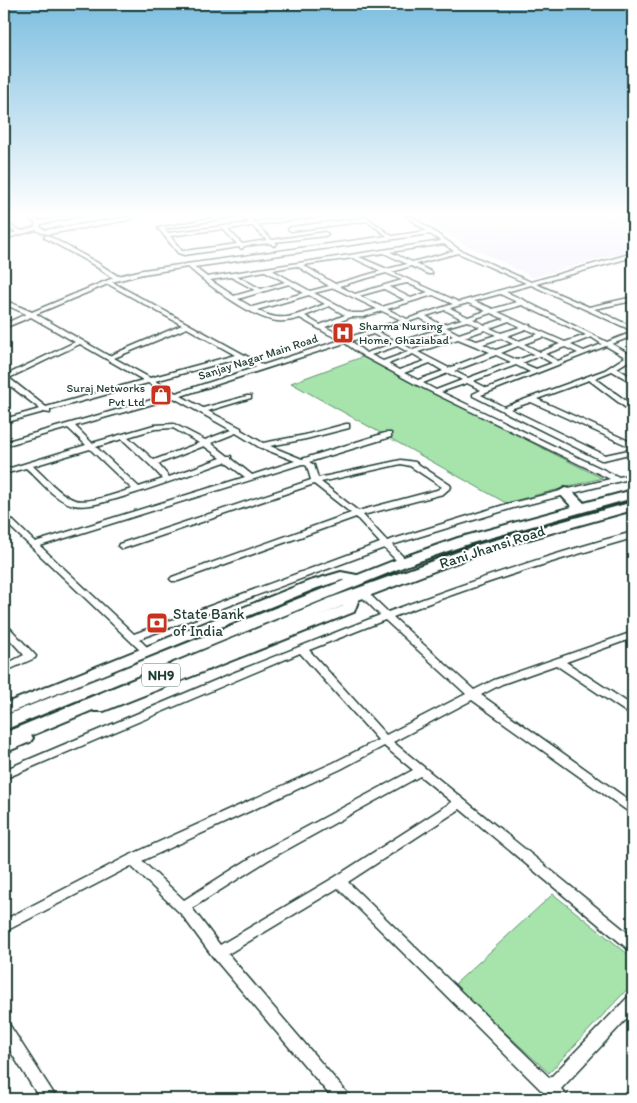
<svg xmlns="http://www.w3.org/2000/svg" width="637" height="1103" viewBox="0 0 637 1103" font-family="Itim,sans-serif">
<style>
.built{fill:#ededfc}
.green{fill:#a6e4ab;stroke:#629070}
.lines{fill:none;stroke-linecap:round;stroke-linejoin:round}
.minor-casing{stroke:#1f3d34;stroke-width:3}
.secondary-casing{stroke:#1f3d34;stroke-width:4}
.trunk-casing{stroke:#1f3d34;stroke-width:4}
.minor{fill:#fff;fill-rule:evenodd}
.secondary{fill:#fff;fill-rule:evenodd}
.trunk{fill:#fff;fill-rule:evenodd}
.labels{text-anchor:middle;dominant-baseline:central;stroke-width:4;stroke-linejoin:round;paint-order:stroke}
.far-poi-label{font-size:12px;fill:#1f3d34;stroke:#fff;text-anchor:start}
.far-street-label{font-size:12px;fill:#1f3d34;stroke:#fff}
.shield{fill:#fff;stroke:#627771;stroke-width:1}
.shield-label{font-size:14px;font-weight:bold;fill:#1f3d34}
.street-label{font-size:15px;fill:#1f3d34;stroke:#fff}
.poi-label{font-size:15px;fill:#1f3d34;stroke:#fff;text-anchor:start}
</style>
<rect width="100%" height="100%" fill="#fff"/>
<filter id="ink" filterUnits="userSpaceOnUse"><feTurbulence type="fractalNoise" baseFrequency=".02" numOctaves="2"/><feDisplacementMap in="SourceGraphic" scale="10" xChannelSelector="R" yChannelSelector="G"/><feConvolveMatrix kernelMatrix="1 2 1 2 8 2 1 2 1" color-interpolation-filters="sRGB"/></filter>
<g filter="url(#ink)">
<path class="built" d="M 417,215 L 633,215 L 633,250 L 533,277 L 456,240 Z"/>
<path class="green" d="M 362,357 L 602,478 L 506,503 L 291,383 Z
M 553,894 L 633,958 L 633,983 L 549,1073 L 454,985 Z"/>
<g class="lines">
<g class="minor-casing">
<path id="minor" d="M 25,215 L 30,215 L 40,221 L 74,215 L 85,215 L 41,224 L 40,227 L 45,230 L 130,217 L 129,215 L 134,215 L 135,218 L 129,220 L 49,234 L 42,233 L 36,230 L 4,239 L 4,236 L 17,232 L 4,226 L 4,223 L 22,231 L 35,227 L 36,223 Z
M 230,215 L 246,215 L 254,222 L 313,215 L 327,215 L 257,225 L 272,240 L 325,232 L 328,234 L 325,236 L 275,242 L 277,244 L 274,246 L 270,243 L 244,246 L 242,249 L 239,247 L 184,255 L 178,253 L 158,228 ZM 239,216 L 241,216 L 249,223 L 168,233 L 164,229 ZM 252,226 L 267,240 L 242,244 L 228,229 ZM 223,229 L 237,244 L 184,251 L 182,251 L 170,236 Z
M 405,215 L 410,215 L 460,250 L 531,282 L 633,253 L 633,257 L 536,284 L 589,307 L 633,297 L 633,301 L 594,309 L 633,327 L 633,331 L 531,285 L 506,292 L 526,301 L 527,302 L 607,342 L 633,332 L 633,336 L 612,344 L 633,356 L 633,361 L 630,360 L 617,368 L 633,378 L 633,383 L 612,371 L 595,378 L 633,406 L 633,411 L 630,411 L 589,380 L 537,399 L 633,443 L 633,448 L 531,402 L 510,409 L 605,455 L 633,449 L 633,453 L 604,460 L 601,460 L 473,396 L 473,394 L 481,390 L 467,383 L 441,392 L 619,477 L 633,474 L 633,478 L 513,508 L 392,545 L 406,560 L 407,562 L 406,564 L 400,564 L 384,548 L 139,639 L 151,651 L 149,653 L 143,653 L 4,521 L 4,515 L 7,515 L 35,542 L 245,477 L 225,462 C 189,475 153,488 116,499 C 103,502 87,508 74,505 C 55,501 40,480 26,468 L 4,474 L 4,470 L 86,445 L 68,428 L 4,446 L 4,442 L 169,395 L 148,383 L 50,410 L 50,413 L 44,412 L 4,423 L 4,419 L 40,409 L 4,381 L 4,376 L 75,342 L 31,317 L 4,328 L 4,324 L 26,314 L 4,304 L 4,300 L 32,312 L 113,278 L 92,264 L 45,238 L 44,237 L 47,235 L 96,262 L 118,276 L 143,270 L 387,236 L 367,221 L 291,231 L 288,229 L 291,227 L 363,218 L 363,217 L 365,216 L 392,236 L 426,231 ZM 430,234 L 441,241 L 207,277 L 194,267 ZM 444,244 L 454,251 L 412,262 L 390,252 ZM 384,253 L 407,264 L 387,269 L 359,257 ZM 458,253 L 526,283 L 459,302 L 392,272 L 411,266 L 428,274 L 432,274 L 432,272 L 416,264 ZM 353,258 L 381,271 L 335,284 L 303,265 ZM 297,266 L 329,286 L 310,291 L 272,270 ZM 188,267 C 207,284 251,318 277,321 C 285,322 293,320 300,318 L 328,334 L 341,340 L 263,365 L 112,282 L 143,274 ZM 265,271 L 285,282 L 261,289 L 237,276 ZM 386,273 L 402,280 L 355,294 L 339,286 ZM 231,277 L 255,290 L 234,296 L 210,280 ZM 407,283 L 428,292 L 411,298 L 389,287 ZM 108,284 L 182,325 L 109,356 L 36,314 ZM 289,284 L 304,293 L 252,307 L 238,299 ZM 334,288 L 377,309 L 363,313 L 351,313 L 314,293 ZM 384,289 L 405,300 L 382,307 L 359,296 ZM 500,294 L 517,302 L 493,309 L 474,301 ZM 309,295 L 325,304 C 298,314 284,325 257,310 ZM 433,295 L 453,304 L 407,319 L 387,309 ZM 468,303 L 486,311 L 468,317 L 450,308 ZM 522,305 L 586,335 L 565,342 L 531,327 L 530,325 L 526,325 L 498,312 ZM 329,306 L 345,315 L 320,325 L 305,316 ZM 445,310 L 462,319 L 441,325 L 426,316 ZM 382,311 L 401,320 L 347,338 L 325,327 L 351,317 L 363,317 ZM 491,313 L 504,319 L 485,325 L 473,319 ZM 420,318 L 439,329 L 398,342 L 378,332 ZM 467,321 L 480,327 L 459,334 L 446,327 ZM 509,321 L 520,327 L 501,333 L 490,328 ZM 187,328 L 235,355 L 150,378 L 114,358 ZM 526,329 L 538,334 L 519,341 L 507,336 ZM 485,330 L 496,335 L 477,341 L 464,337 ZM 444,331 L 453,336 L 413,350 L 403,344 ZM 373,334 L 392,344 L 366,353 L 351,341 ZM 543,337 L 560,344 L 540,352 L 524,344 ZM 591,337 L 602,344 L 584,351 L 571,345 ZM 501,338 L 513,344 L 496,350 L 483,344 ZM 458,339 L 490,352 L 449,368 L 418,352 ZM 345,343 L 363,356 L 415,384 L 610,479 L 507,504 L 387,541 L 363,515 L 443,494 L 451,487 L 450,485 L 415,462 L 401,460 L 318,478 L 314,465 L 309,462 L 391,437 L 391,433 L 385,433 L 302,459 L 270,446 L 306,439 L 349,428 L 349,424 L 346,424 L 305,435 L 263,443 L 241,430 L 241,428 L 208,411 L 251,398 L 251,396 L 247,396 L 203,408 L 181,396 ZM 80,344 L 143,380 L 46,407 L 9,378 ZM 397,346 L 408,352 L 383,361 L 371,355 ZM 518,346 L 534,354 L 517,360 L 501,353 ZM 606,346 L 625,357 L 605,370 L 504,407 L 481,395 ZM 565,347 L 578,353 L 558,361 L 545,354 ZM 413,354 L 425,361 L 399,370 L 388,364 ZM 496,355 L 511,362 L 468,378 L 454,371 ZM 539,356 L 552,363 L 536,369 L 522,363 ZM 240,358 L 257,367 L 176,393 L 155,381 ZM 430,363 L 443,371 L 418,380 L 404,373 ZM 516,365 L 530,372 L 487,388 L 473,381 ZM 448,373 L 462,380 L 436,390 L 423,383 ZM 174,398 L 231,430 L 205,440 L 174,424 L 154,425 L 92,443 L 75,426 ZM 173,428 L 199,443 L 154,460 L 128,437 L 155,429 ZM 236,433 L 259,447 L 295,461 L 252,475 L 232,459 L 232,456 L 228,456 L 211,443 ZM 122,439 L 150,465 L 163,479 L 139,487 L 96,447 ZM 204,446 L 221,458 L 169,477 L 158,464 ZM 90,449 L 132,489 C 118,493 89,504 75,500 C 60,495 44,476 33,466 ZM 302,464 L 307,466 L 311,480 L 119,544 L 118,546 L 122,549 L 125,548 L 314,484 L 351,513 L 172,577 L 170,579 L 172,581 L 178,581 L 356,517 L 380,543 L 134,634 L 40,546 ZM 401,464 L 410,466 L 442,487 L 437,490 L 358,511 L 321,482 Z
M 633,532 L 633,538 C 552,561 471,586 393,617 L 474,690 L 494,680 L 633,632 L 633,638 L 566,662 L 633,706 L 633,715 L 629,714 L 556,665 L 502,684 L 481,695 L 633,803 L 633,814 L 629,812 L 472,700 L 393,742 L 633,937 L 633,951 L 628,949 L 460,809 L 348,882 L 550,1078 L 628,997 L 633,996 L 633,1012 L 561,1089 L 566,1094 L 568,1099 L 550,1099 L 545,1094 L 338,888 L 228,954 L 348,1094 L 350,1099 L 333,1099 L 213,957 L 182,915 L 131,866 L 4,932 L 4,920 L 128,856 L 333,763 L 378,740 L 300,653 L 4,779 L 4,770 L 233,673 L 380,615 L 357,592 L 359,590 L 365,590 L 388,612 C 468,582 550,554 633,532 ZM 385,620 L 466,694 L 386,735 L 309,650 ZM 384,746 L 413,770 L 260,852 L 184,900 L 142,861 L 341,769 ZM 420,776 L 452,802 L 335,877 L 220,945 L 192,908 L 268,860 Z
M 4,624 L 7,625 L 36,656 L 35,658 L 4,672 L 4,665 L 24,655 L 4,633 Z
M 4,1022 L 9,1024 L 54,1094 L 56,1099 L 40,1099 L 4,1041 Z"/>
</g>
<g class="secondary-casing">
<path id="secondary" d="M 341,572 L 362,576 L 363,579 L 357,583 L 342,580 L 317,588 L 4,715 L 4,704 L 307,582 Z
M 353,592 L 360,596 L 354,612 L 104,711 L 94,711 L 91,707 L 94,703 L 343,606 L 348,593 Z
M 25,732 L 30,734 L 33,738 L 30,742 L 4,753 L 4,741 Z"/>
</g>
<g class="trunk-casing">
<path id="trunk" d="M 565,488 L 570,489 L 584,503 L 633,490 L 633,498 L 468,544 L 408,565 L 4,730 L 4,716 L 398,559 L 458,538 L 572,507 L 558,492 Z
M 633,502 L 633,510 L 487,551 L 345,605 L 4,747 L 4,733 L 333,597 L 477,545 Z"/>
</g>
<use href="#minor" class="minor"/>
<use href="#secondary" class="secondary"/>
<use href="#trunk" class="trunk"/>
</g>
</g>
<linearGradient id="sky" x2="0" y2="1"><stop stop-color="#7dbee0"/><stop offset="0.58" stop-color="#fff"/><stop offset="1" stop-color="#fff" stop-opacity="0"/></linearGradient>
<rect width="637" height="370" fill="url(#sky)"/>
<defs>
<g id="hospital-square" transform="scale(1.125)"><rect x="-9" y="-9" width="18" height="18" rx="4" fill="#c8321e" stroke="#fff"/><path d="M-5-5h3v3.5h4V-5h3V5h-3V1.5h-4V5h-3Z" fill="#fff"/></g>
<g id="shop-square" transform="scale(1.125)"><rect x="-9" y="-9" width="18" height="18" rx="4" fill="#c8321e" stroke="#fff"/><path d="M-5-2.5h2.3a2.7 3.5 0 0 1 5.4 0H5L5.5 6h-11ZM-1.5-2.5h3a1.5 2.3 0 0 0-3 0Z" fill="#fff"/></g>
<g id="bank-square" transform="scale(1.125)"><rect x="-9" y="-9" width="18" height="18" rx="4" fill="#c8321e" stroke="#fff"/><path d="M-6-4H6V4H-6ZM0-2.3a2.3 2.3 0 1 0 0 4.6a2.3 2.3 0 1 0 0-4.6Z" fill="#fff"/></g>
</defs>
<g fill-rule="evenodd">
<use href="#hospital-square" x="343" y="333"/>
<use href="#shop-square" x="161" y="395"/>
<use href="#bank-square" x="157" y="623"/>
</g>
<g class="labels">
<g class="far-poi-label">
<text x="359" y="326">Sharma Nursing<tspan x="359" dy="14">Home, Ghaziabad</tspan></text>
<text x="145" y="388" text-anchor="end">Suraj Networks<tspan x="145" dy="14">Pvt Ltd</tspan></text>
</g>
<g class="far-street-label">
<text transform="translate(258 357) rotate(-18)">Sanjay Nagar Main Road</text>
</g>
<rect class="shield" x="142" y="663.5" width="38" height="23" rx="4"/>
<g class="shield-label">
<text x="161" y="675">NH9</text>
</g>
<g class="street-label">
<text transform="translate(492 547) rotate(-18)">Rani Jhansi Road</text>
</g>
<g class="poi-label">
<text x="173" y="614">State Bank<tspan x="173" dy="17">of India</tspan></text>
</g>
</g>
<rect width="637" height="1103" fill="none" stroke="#fff" stroke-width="20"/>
<rect x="10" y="10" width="617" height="1083" fill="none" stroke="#1f3d34" stroke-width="2" filter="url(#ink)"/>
</svg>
